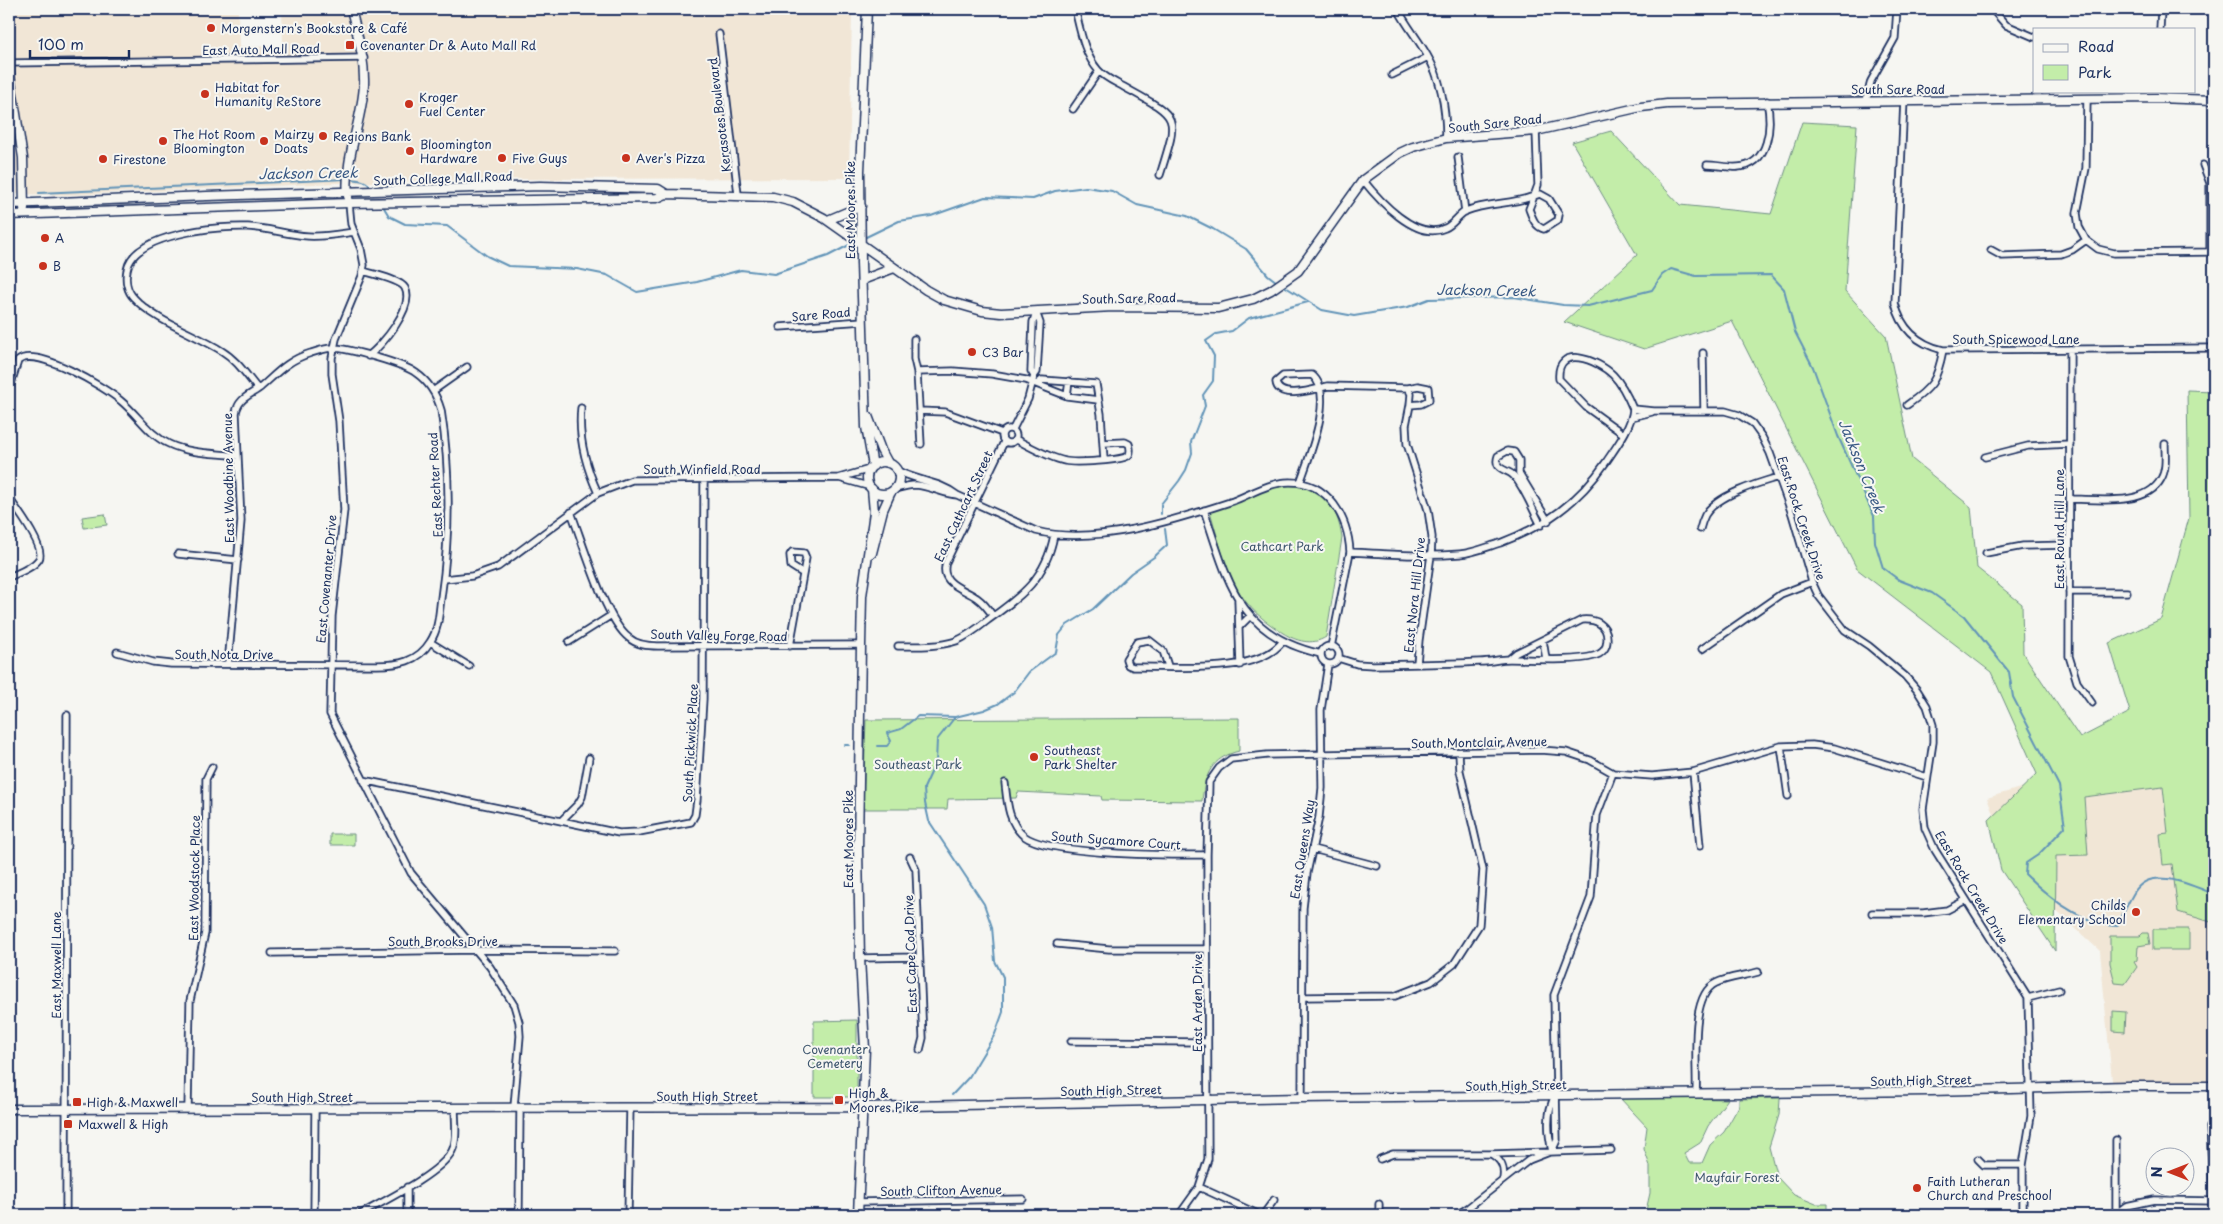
<svg xmlns="http://www.w3.org/2000/svg" width="2223" height="1224" viewBox="0 0 2223 1224" font-family="'Playpen Sans',sans-serif">
<style>
.built{fill:#f1e6d6}
.green{fill:#c3eda9;stroke:#6f8e84}
.water{fill:#92d7f4;stroke:#6294b8}
.lines{fill:none;stroke-linecap:round;stroke-linejoin:round}
.stream{stroke:#6294b8;stroke-width:2}
.street-casing{stroke:#1b2f5e;stroke-width:9}
.secondary-casing{stroke:#1b2f5e;stroke-width:11}
.street{stroke:#f6f6f2;stroke-width:5.5}
.secondary{stroke:#f6f6f2;stroke-width:8}
.poi-dot{fill:#c8321e;stroke:#f6f6f2;stroke-width:2}
.labels{text-anchor:middle;dominant-baseline:central;stroke-width:4;stroke-linejoin:round;paint-order:stroke}
.poi-label{font-size:12px;fill:#1b2f5e;stroke:#f6f6f2;text-anchor:start}
.street-label{font-size:12px;fill:#1b2f5e;stroke:#f6f6f2}
.park-label{font-size:12px;fill:#3d556d;stroke:#f6f6f2}
.water-label{font-size:14px;font-style:italic;fill:#395984;stroke:#f6f6f2}
</style>
<rect width="100%" height="100%" fill="#f6f6f2"/>
<filter id="ink" filterUnits="userSpaceOnUse"><feTurbulence type="fractalNoise" baseFrequency=".02" numOctaves="2"/><feDisplacementMap in="SourceGraphic" scale="10" xChannelSelector="R" yChannelSelector="G"/><feConvolveMatrix kernelMatrix="1 2 1 2 8 2 1 2 1" color-interpolation-filters="sRGB"/></filter>
<g filter="url(#ink)">
<path class="built" d="M 9,9 L 238,9 L 239,47 L 283,46 L 282,9 L 852,9 L 849,178 L 520,179 L 337,183 L 67,195 L 9,194 Z
M 2214,729 L 2214,1081 L 2112,1081 L 2100,951 L 2015,873 L 1987,798 Z"/>
<path class="green" d="M 1802,122 L 1857,125 L 1845,291 L 1886,336 L 1912,459 L 1971,507 L 1977,568 L 2022,604 L 2023,653 L 2080,738 L 2130,712 L 2109,643 L 2161,619 L 2189,518 L 2187,390 L 2214,391 L 2214,923 L 2178,912 L 2172,864 L 2163,865 L 2160,834 L 2168,833 L 2163,787 L 2084,797 L 2088,855 L 2056,856 L 2055,951 L 2001,870 L 1989,820 L 2037,774 L 1991,672 L 1857,569 L 1732,321 L 1644,349 L 1564,322 L 1637,255 L 1572,142 L 1611,131 L 1680,205 L 1771,214 Z
M 1290,483 C 1323,490 1337,504 1342,538 L 1326,637 C 1312,646 1296,641 1283,633 C 1230,601 1226,566 1210,511 L 1279,484 Z
M 105,514 L 107,525 L 84,528 L 82,517 Z
M 1239,718 L 1239,751 C 1211,758 1205,774 1202,801 L 1102,800 L 1101,796 L 1018,792 L 1016,798 L 948,799 L 947,809 L 863,809 L 866,720 Z
M 330,834 L 354,834 L 354,845 L 330,845 Z
M 2153,929 L 2189,929 L 2189,950 L 2153,950 Z
M 2143,933 L 2148,933 L 2150,944 L 2138,946 L 2137,960 L 2134,962 L 2137,967 L 2125,984 L 2115,983 L 2110,963 L 2110,936 L 2140,936 Z
M 2113,1011 L 2126,1012 L 2125,1032 L 2113,1031 Z
M 857,1020 L 857,1091 L 851,1097 L 814,1097 L 814,1021 Z
M 1619,1097 L 1728,1099 L 1708,1126 L 1700,1143 L 1684,1153 L 1689,1163 L 1702,1163 L 1710,1145 L 1724,1132 L 1739,1106 L 1739,1099 L 1780,1098 L 1779,1115 L 1769,1147 L 1777,1177 L 1794,1195 L 1816,1204 L 1827,1204 L 1827,1215 L 1645,1215 L 1650,1193 L 1650,1166 L 1644,1149 L 1647,1127 Z"/>
<path class="water" d="M 1608,9 L 1645,9 L 1642,16 Z"/>
<g class="lines">
<path class="stream" d="M 351,179 C 360,180 367,180 372,189
M 39,193 L 346,179
M 383,206 L 389,216 L 405,224 L 447,226 L 487,256 L 508,266 L 577,269 L 607,275 L 637,292 L 697,282 L 741,270 L 774,274 L 828,256 L 855,242
M 864,238 L 899,221 L 931,216 L 985,197 L 1033,199 L 1055,191 L 1086,187 L 1112,191 L 1137,205 L 1187,216 L 1213,229 L 1246,249 L 1268,275 L 1277,282
M 1281,284 L 1322,310 L 1354,316 L 1408,307 L 1429,299 L 1514,297 L 1563,305 L 1588,306 L 1652,290 L 1662,275 L 1671,269 L 1696,276 L 1771,275 L 1784,289 L 1795,332 L 1813,367 L 1838,436 L 1874,516 L 1875,542 L 1883,568 L 1899,580 L 1932,593 L 1964,616 L 2009,672 L 2013,697 L 2059,786 L 2065,827 L 2038,855 L 2026,863 L 2025,874 C 2049,898 2082,924 2117,926 C 2123,915 2128,902 2135,891 C 2152,865 2193,886 2214,894
M 1161,514 L 1161,504 L 1179,481 L 1186,470 L 1192,453 L 1191,442 L 1205,406 L 1203,395 L 1213,381 L 1214,356 L 1206,341 L 1216,334 L 1232,331 L 1249,318 L 1308,302
M 845,745 L 849,745
M 878,746 L 887,746 L 891,741 L 887,733 L 901,729 L 918,716 L 955,717 L 984,710 L 998,704 L 1014,692 L 1029,672 L 1056,652 L 1059,635 L 1067,625 L 1093,609 L 1131,573 L 1154,557 L 1167,545 L 1165,529
M 952,1095 L 969,1077 L 995,1034 L 1003,1012 L 1003,977 L 995,961 L 992,927 L 984,904 L 929,821 L 925,803 L 924,788 L 936,762 L 937,740 L 955,717"/>
<g class="street-casing">
<path id="street" d="M 1075,9 C 1080,29 1084,54 1098,70 C 1105,78 1115,82 1124,87 C 1180,118 1179,114 1160,175
M 1398,9 C 1406,25 1418,39 1427,55 C 1442,80 1446,110 1446,138
M 1992,9 L 2006,25 L 2034,37
M 2160,29 L 2161,9
M 719,34 L 738,194
M 9,63 L 364,58
M 1392,75 L 1428,57
M 2087,99 L 2086,168 L 2077,213 L 2079,227 L 2086,240 L 2098,249 L 2114,253 L 2214,252
M 1904,100 L 1895,303 C 1901,329 1918,344 1943,350 L 2214,348
M 1866,101 L 1871,81 L 1895,38 L 1897,9
M 1073,109 L 1099,71
M 1458,157 L 1465,212
M 1707,165 C 1717,165 1728,168 1738,167 C 1770,165 1772,125 1767,101
M 2203,165 L 2210,183 L 2210,252
M 1363,180 C 1378,199 1416,242 1445,228 C 1453,225 1458,215 1466,211 C 1487,202 1512,205 1534,196 L 1538,185 L 1536,131
M 1540,194 L 1549,199 L 1559,215 L 1558,220 L 1544,229 C 1535,227 1532,217 1529,209 L 1534,196 Z
M 349,203 L 351,224 L 361,249 L 364,265 L 362,276 L 336,339 L 332,358 L 332,374 L 339,421 L 344,510 L 332,616 L 330,714 L 411,873 L 490,967 L 514,1005 L 519,1022 L 520,1036 L 514,1107
M 1991,250 L 2002,256 L 2061,254 L 2072,250 L 2086,240
M 363,271 C 373,274 401,280 405,288 C 415,307 382,346 368,356
M 780,327 L 863,321
M 914,339 L 914,359 L 917,372 L 921,444
M 2070,349 L 2069,656 L 2077,682 L 2092,703
M 1703,353 L 1704,411
M 917,372 L 953,371 L 992,374 L 1026,380 L 1067,396 L 1098,400
M 1034,376 L 1031,371 L 1033,322 L 1036,312
M 1037,384 L 1042,380 L 1096,384 L 1101,414 L 1104,460
M 1408,388 L 1418,386 L 1428,388 L 1429,400 L 1421,404 L 1410,405 L 1406,425 L 1407,444 L 1428,510 L 1432,537 L 1431,555 L 1419,640 L 1417,664
M 258,389 C 247,376 237,360 222,351 C 195,334 155,321 134,298 C 127,291 125,280 127,270 C 133,233 219,226 248,227 C 269,228 288,235 308,236 C 324,237 339,234 354,232
M 9,390 L 18,361 C 35,345 106,388 121,401 C 138,415 149,435 169,444 C 190,454 216,453 238,456
M 433,391 L 467,367
M 1067,396 L 1069,381
M 1907,405 C 1933,387 1937,381 1943,350
M 581,408 C 578,437 586,467 598,493
M 1633,409 L 1654,411 L 1725,411 L 1739,415 L 1752,423 L 1762,437 L 1770,453 L 1792,514 L 1812,582 L 1818,595 L 1845,630 L 1869,646 L 1905,676 L 1917,690 L 1927,706 L 1933,725 L 1933,742 L 1923,809 L 1925,828 L 1935,850 L 2028,998 L 2031,1116 L 2023,1165 L 2023,1215
M 919,411 L 945,412 L 1002,433
M 1632,417 L 1652,412
M1002 436a7 7 0 1 1 14 0a7 7 0 1 1-14 0Z
M 1013,429 L 1028,399 L 1034,376 L 1037,372 L 1040,323 L 1036,312
M 1015,439 C 1031,447 1047,457 1065,461 C 1073,463 1125,461 1129,455 C 1131,451 1130,447 1129,444 L 1125,442 L 1104,443
M 1985,457 L 2028,446 L 2070,444
M 870,469 L 839,478 L 871,487
M 1300,483 C 1308,459 1336,394 1312,375 L 1283,376 L 1276,382 C 1278,401 1315,389 1328,386 L 1408,388 L 1411,394 L 1410,405
M 895,489 C 902,487 909,485 916,485 C 930,486 943,494 957,495 C 939,481 917,481 898,471
M 957,495 L 1036,531 C 1095,546 1176,520 1233,501 C 1251,494 1270,482 1290,482 C 1329,482 1348,518 1350,552 L 1331,647
M 9,498 C 16,508 46,548 39,559 C 33,568 18,573 9,577
M 2070,499 C 2097,499 2146,507 2161,479 C 2167,469 2165,455 2165,444
M 1204,510 C 1228,581 1237,635 1321,654
M 571,512 C 583,543 605,620 629,638 C 637,645 647,646 658,646 L 861,645
M 1541,525 C 1533,511 1524,486 1513,475 C 1507,469 1493,470 1498,456 L 1507,451 L 1514,452 L 1519,460 L 1519,473 L 1548,521
M 1700,529 C 1701,525 1703,519 1705,515 C 1717,495 1758,483 1779,477
M 1350,552 C 1386,554 1423,557 1460,554 C 1473,553 1487,547 1500,543 C 1545,526 1579,502 1606,462 C 1616,447 1632,426 1633,409 C 1628,397 1622,384 1613,375 C 1598,360 1556,343 1559,379 L 1586,407 L 1622,433
M 1986,553 L 2023,546 L 2069,545
M 178,554 L 238,560
M 444,579 L 472,576 L 498,567 L 598,493 L 632,480 L 839,478
M 2069,592 L 2127,592
M 1238,600 L 1240,665
M 993,616 C 989,610 984,603 977,598 C 963,588 939,584 946,562 L 1004,442
M 1240,626 L 1250,616
M 1543,640 L 1546,659
M 430,642 L 469,666
M 569,642 L 610,616
M 790,646 L 806,558 L 804,553 L 792,552 L 790,555 L 791,566 L 802,573
M 898,646 C 918,646 937,647 956,641 C 968,636 978,628 988,620 C 1022,596 1046,578 1054,535
M1321 655a9 9 0 1 1 18 0a9 9 0 1 1-18 0Z
M 1702,649 L 1781,594 L 1812,582
M 117,652 L 153,662 L 171,664 L 377,665 C 398,665 418,662 430,642 C 439,629 439,613 441,598 C 450,536 451,473 441,410 C 437,396 429,382 416,373 C 405,364 347,348 333,348 C 326,348 317,351 311,353 C 288,360 278,372 261,387 C 251,395 238,398 236,413 L 241,521 L 228,664
M 1338,658 L 1357,664 L 1373,665 C 1408,664 1444,664 1480,662 C 1490,662 1500,659 1510,659 C 1533,659 1573,662 1594,656 C 1602,654 1607,648 1607,640 C 1608,624 1595,619 1582,620 L 1516,653 L 1509,659
M 1168,666 L 1163,651 L 1149,640 L 1137,642 L 1126,659 L 1128,665 L 1133,667 C 1174,666 1257,676 1283,641
M 1781,746 L 1788,796
M 1693,772 L 1700,846
M 363,780 L 619,833 L 639,832 L 691,822 L 695,815 L 697,800 L 703,699 L 704,479
M 1005,783 C 1007,801 1008,823 1024,836 C 1051,856 1170,855 1207,855
M 561,821 L 578,804 L 582,797 L 589,758
M 1313,849 L 1377,866
M 910,857 L 916,870 L 923,1038 L 920,1050
M 1872,913 L 1923,913 L 1947,910 L 1966,900
M 1057,944 L 1109,949 L 1207,949
M 272,953 L 476,950 L 615,951
M 860,958 L 918,957
M 1303,997 L 1395,996 L 1431,982 L 1454,964 L 1479,925 L 1483,870 L 1460,771 L 1459,753
M 2028,998 L 2059,990
M 1071,1041 L 1207,1042
M 1696,1094 C 1698,1066 1688,996 1716,983 C 1728,977 1745,976 1758,972
M 1302,1098 L 1303,908 L 1307,873 L 1319,817 L 1322,788 L 1321,710 L 1328,664
M 188,1109 L 190,1001 L 205,933 L 206,779 L 212,767
M 2210,1127 L 2214,1206
M 1552,1151 C 1548,1134 1546,1112 1555,1096
M 1491,1154 C 1501,1160 1505,1167 1503,1179
M 1380,1159 L 1393,1154 L 1491,1154 L 1611,1150
M 1978,1159 L 1984,1165 L 2023,1165
M 1199,1187 L 1260,1215
M 858,1202 L 1023,1199
M 1379,1204 L 1379,1215
M 66,1215 L 67,715
M 314,1215 L 315,1109
M 359,1215 C 382,1202 440,1174 452,1151 C 458,1139 455,1121 455,1108
M 407,1215 L 407,1187
M 519,1215 L 520,1107
M 628,1215 L 630,1107
M 1179,1215 L 1199,1187 L 1208,1159 L 1207,855 L 1209,782 L 1219,768 L 1231,759 L 1267,755 L 1541,750 L 1566,752 L 1590,760 L 1613,773 L 1652,776 L 1693,772 L 1781,746 L 1812,745 L 1834,748 L 1927,777
M 1263,1215 L 1274,1200
M 1457,1215 L 1469,1207
M 1471,1215 L 1469,1207 L 1529,1160 L 1552,1151 L 1557,1140 L 1554,995 L 1591,897 L 1597,815 L 1613,773
M 2114,1215 L 2126,1206 L 2154,1200 L 2214,1201
M 2116,1215 L 2116,1140"/>
</g>
<g class="secondary-casing">
<path id="secondary" d="M 867,9 L 860,171 L 861,263 L 866,427 L 873,466
M 9,69 L 23,158 L 24,208
M 348,196 C 344,158 362,122 364,85 C 365,58 357,34 351,9
M 9,204 L 207,196 L 540,186 L 658,189 L 666,194
M 9,215 L 349,203 L 657,198 L 666,194 L 773,197 L 793,202 L 824,218 L 926,290 L 944,300 L 982,311 L 1001,313 L 1113,307 L 1218,308 L 1253,299 L 1271,290 L 1298,271 L 1363,180 L 1400,153 L 1413,147 L 1446,138 L 1536,131 L 1641,107 L 1667,104 L 2156,98 L 2214,100
M 828,220 L 861,206
M 862,280 L 894,268
M 868,416 L 881,450 L 888,463
M867 478a16 16 0 1 1 32 0a16 16 0 1 1-32 0Z
M 872,553 L 883,510 L 891,492
M 9,1109 L 862,1107 L 1302,1098 L 1931,1091 L 2127,1086 L 2214,1086
M 858,1215 L 865,1049 L 860,958 L 858,849 L 861,645 L 862,596 L 874,512 L 872,489"/>
</g>
<use href="#street" class="street"/>
<use href="#secondary" class="secondary"/>
</g>
</g>
<g class="poi-dot">
<circle cx="211" cy="28" r="5"/>
<rect x="345" y="40" width="10" height="10" rx="2.5"/>
<circle cx="205" cy="94" r="5"/>
<circle cx="409" cy="104" r="5"/>
<circle cx="323" cy="136" r="5"/>
<circle cx="163" cy="141" r="5"/>
<circle cx="264" cy="141" r="5"/>
<circle cx="410" cy="151" r="5"/>
<circle cx="502" cy="158" r="5"/>
<circle cx="626" cy="158" r="5"/>
<circle cx="103" cy="159" r="5"/>
<circle cx="45" cy="238" r="5"/>
<circle cx="43" cy="266" r="5"/>
<circle cx="972" cy="352" r="5"/>
<circle cx="1034" cy="757" r="5"/>
<circle cx="2136" cy="912" r="5"/>
<rect x="834" y="1095" width="10" height="10" rx="2.5"/>
<rect x="72" y="1097" width="10" height="10" rx="2.5"/>
<rect x="63" y="1119" width="10" height="10" rx="2.5"/>
<circle cx="1917" cy="1188" r="5"/>
</g>
<g class="labels">
<g class="poi-label">
<text x="221" y="28">Morgenstern's Bookstore &amp; Café</text>
<text x="360" y="45">Covenanter Dr &amp; Auto Mall Rd</text>
<text x="215" y="87">Habitat for<tspan x="215" dy="14">Humanity ReStore</tspan></text>
<text x="419" y="97">Kroger<tspan x="419" dy="14">Fuel Center</tspan></text>
<text x="173" y="134">The Hot Room<tspan x="173" dy="14">Bloomington</tspan></text>
<text x="274" y="134">Mairzy<tspan x="274" dy="14">Doats</tspan></text>
<text x="333" y="136">Regions Bank</text>
<text x="420" y="144">Bloomington<tspan x="420" dy="14">Hardware</tspan></text>
<text x="512" y="158">Five Guys</text>
<text x="636" y="158">Aver's Pizza</text>
<text x="113" y="159">Firestone</text>
<text x="55" y="238">A</text>
<text x="53" y="266">B</text>
<text x="982" y="352">C3 Bar</text>
<text x="1044" y="750">Southeast<tspan x="1044" dy="14">Park Shelter</tspan></text>
<text x="2126" y="905" text-anchor="end">Childs<tspan x="2126" dy="14">Elementary School</tspan></text>
<text x="849" y="1093">High &amp;<tspan x="849" dy="14">Moores Pike</tspan></text>
<text x="87" y="1102">High &amp; Maxwell</text>
<text x="78" y="1124">Maxwell &amp; High</text>
<text x="1927" y="1181">Faith Lutheran<tspan x="1927" dy="14">Church and Preschool</tspan></text>
</g>
<g class="street-label">
<text transform="translate(261 49) rotate(-1)">East Auto Mall Road</text>
<text x="1898" y="89">South Sare Road</text>
<text transform="translate(719 115) rotate(-97)">Kerasotes Boulevard</text>
<text transform="translate(1495 123) rotate(-6)">South Sare Road</text>
<text transform="translate(443 178) rotate(-2)">South College Mall Road</text>
<text transform="translate(850 210) rotate(-90)">East Moores Pike</text>
<text transform="translate(1129 298) rotate(-1)">South Sare Road</text>
<text transform="translate(821 314) rotate(-5)">Sare Road</text>
<text x="2016" y="339">South Spicewood Lane</text>
<text x="702" y="469">South Winfield Road</text>
<text transform="translate(228 478) rotate(-91)">East Woodbine Avenue</text>
<text transform="translate(435 485) rotate(-93)">East Rechter Road</text>
<text transform="translate(963 506) rotate(-65)">East Cathcart Street</text>
<text transform="translate(1802 518) rotate(72)">East Rock Creek Drive</text>
<text transform="translate(2059 529) rotate(-90)">East Round Hill Lane</text>
<text transform="translate(326 579) rotate(-85)">East Covenanter Drive</text>
<text transform="translate(1414 595) rotate(-84)">East Nora Hill Drive</text>
<text transform="translate(719 635) rotate(1)">South Valley Forge Road</text>
<text x="224" y="654">South Nota Drive</text>
<text transform="translate(1479 742) rotate(-1)">South Montclair Avenue</text>
<text transform="translate(690 743) rotate(-87)">South Pickwick Place</text>
<text transform="translate(848 839) rotate(-90)">East Moores Pike</text>
<text transform="translate(1116 840) rotate(4)">South Sycamore Court</text>
<text transform="translate(1302 849) rotate(-81)">East Queens Way</text>
<text transform="translate(194 878) rotate(-89)">East Woodstock Place</text>
<text transform="translate(1972 887) rotate(59)">East Rock Creek Drive</text>
<text x="443" y="941">South Brooks Drive</text>
<text transform="translate(910 954) rotate(-92)">East Cape Cod Drive</text>
<text transform="translate(56 965) rotate(-90)">East Maxwell Lane</text>
<text transform="translate(1197 1003) rotate(-90)">East Arden Drive</text>
<text transform="translate(1921 1080) rotate(-1)">South High Street</text>
<text transform="translate(1516 1085) rotate(-1)">South High Street</text>
<text transform="translate(1111 1090) rotate(-1)">South High Street</text>
<text x="707" y="1096">South High Street</text>
<text x="302" y="1097">South High Street</text>
<text transform="translate(941 1190) rotate(-1)">South Clifton Avenue</text>
</g>
<g class="park-label">
<text x="1282" y="546">Cathcart Park</text>
<text x="918" y="764">Southeast Park</text>
<text x="835" y="1049">Covenanter<tspan x="835" dy="14">Cemetery</tspan></text>
<text x="1737" y="1177">Mayfair Forest</text>
</g>
<g class="water-label">
<text transform="translate(308 173) rotate(-1)">Jackson Creek</text>
<text transform="translate(1486 290) rotate(1)">Jackson Creek</text>
<text transform="translate(1862 466) rotate(68)">Jackson Creek</text>
</g>
</g>
<rect width="2223" height="1224" fill="none" stroke="#f6f6f2" stroke-width="30"/>
<rect x="15" y="15" width="2193" height="1194" fill="none" stroke="#1b2f5e" stroke-width="2" filter="url(#ink)"/>
<rect x="2033" y="28" width="162" height="65" fill="#f6f6f2" stroke="#9ea6b7"/>
<rect x="2043" y="44" width="25" height="8" fill="#f6f6f2" stroke="#9ea6b7"/>
<text x="2078" y="52" font-size="15" fill="#1b2f5e">Road</text>
<rect x="2043" y="65" width="25" height="15" fill="#c3eda9" stroke="#9ea6b7"/>
<text x="2078" y="78" font-size="15" fill="#1b2f5e">Park</text>
<g transform="translate(2170 1172) rotate(270)"><circle r="24" fill="#f6f6f2" stroke="#9ea6b7"/>
<path d="M0-4L9 19L0 12L-9 19Z" fill="#c8321e"/>
<text y="-8" font-size="14" font-weight="bold" text-anchor="middle" fill="#1b2f5e">N</text>
</g>
<path d="M30 50v8h99v-8" fill="none" stroke="#1b2f5e" stroke-width="2.5"/>
<text x="38" y="50" font-size="15" fill="#1b2f5e" stroke="#f6f6f2" stroke-width="4" paint-order="stroke">100 m</text>
</svg>
